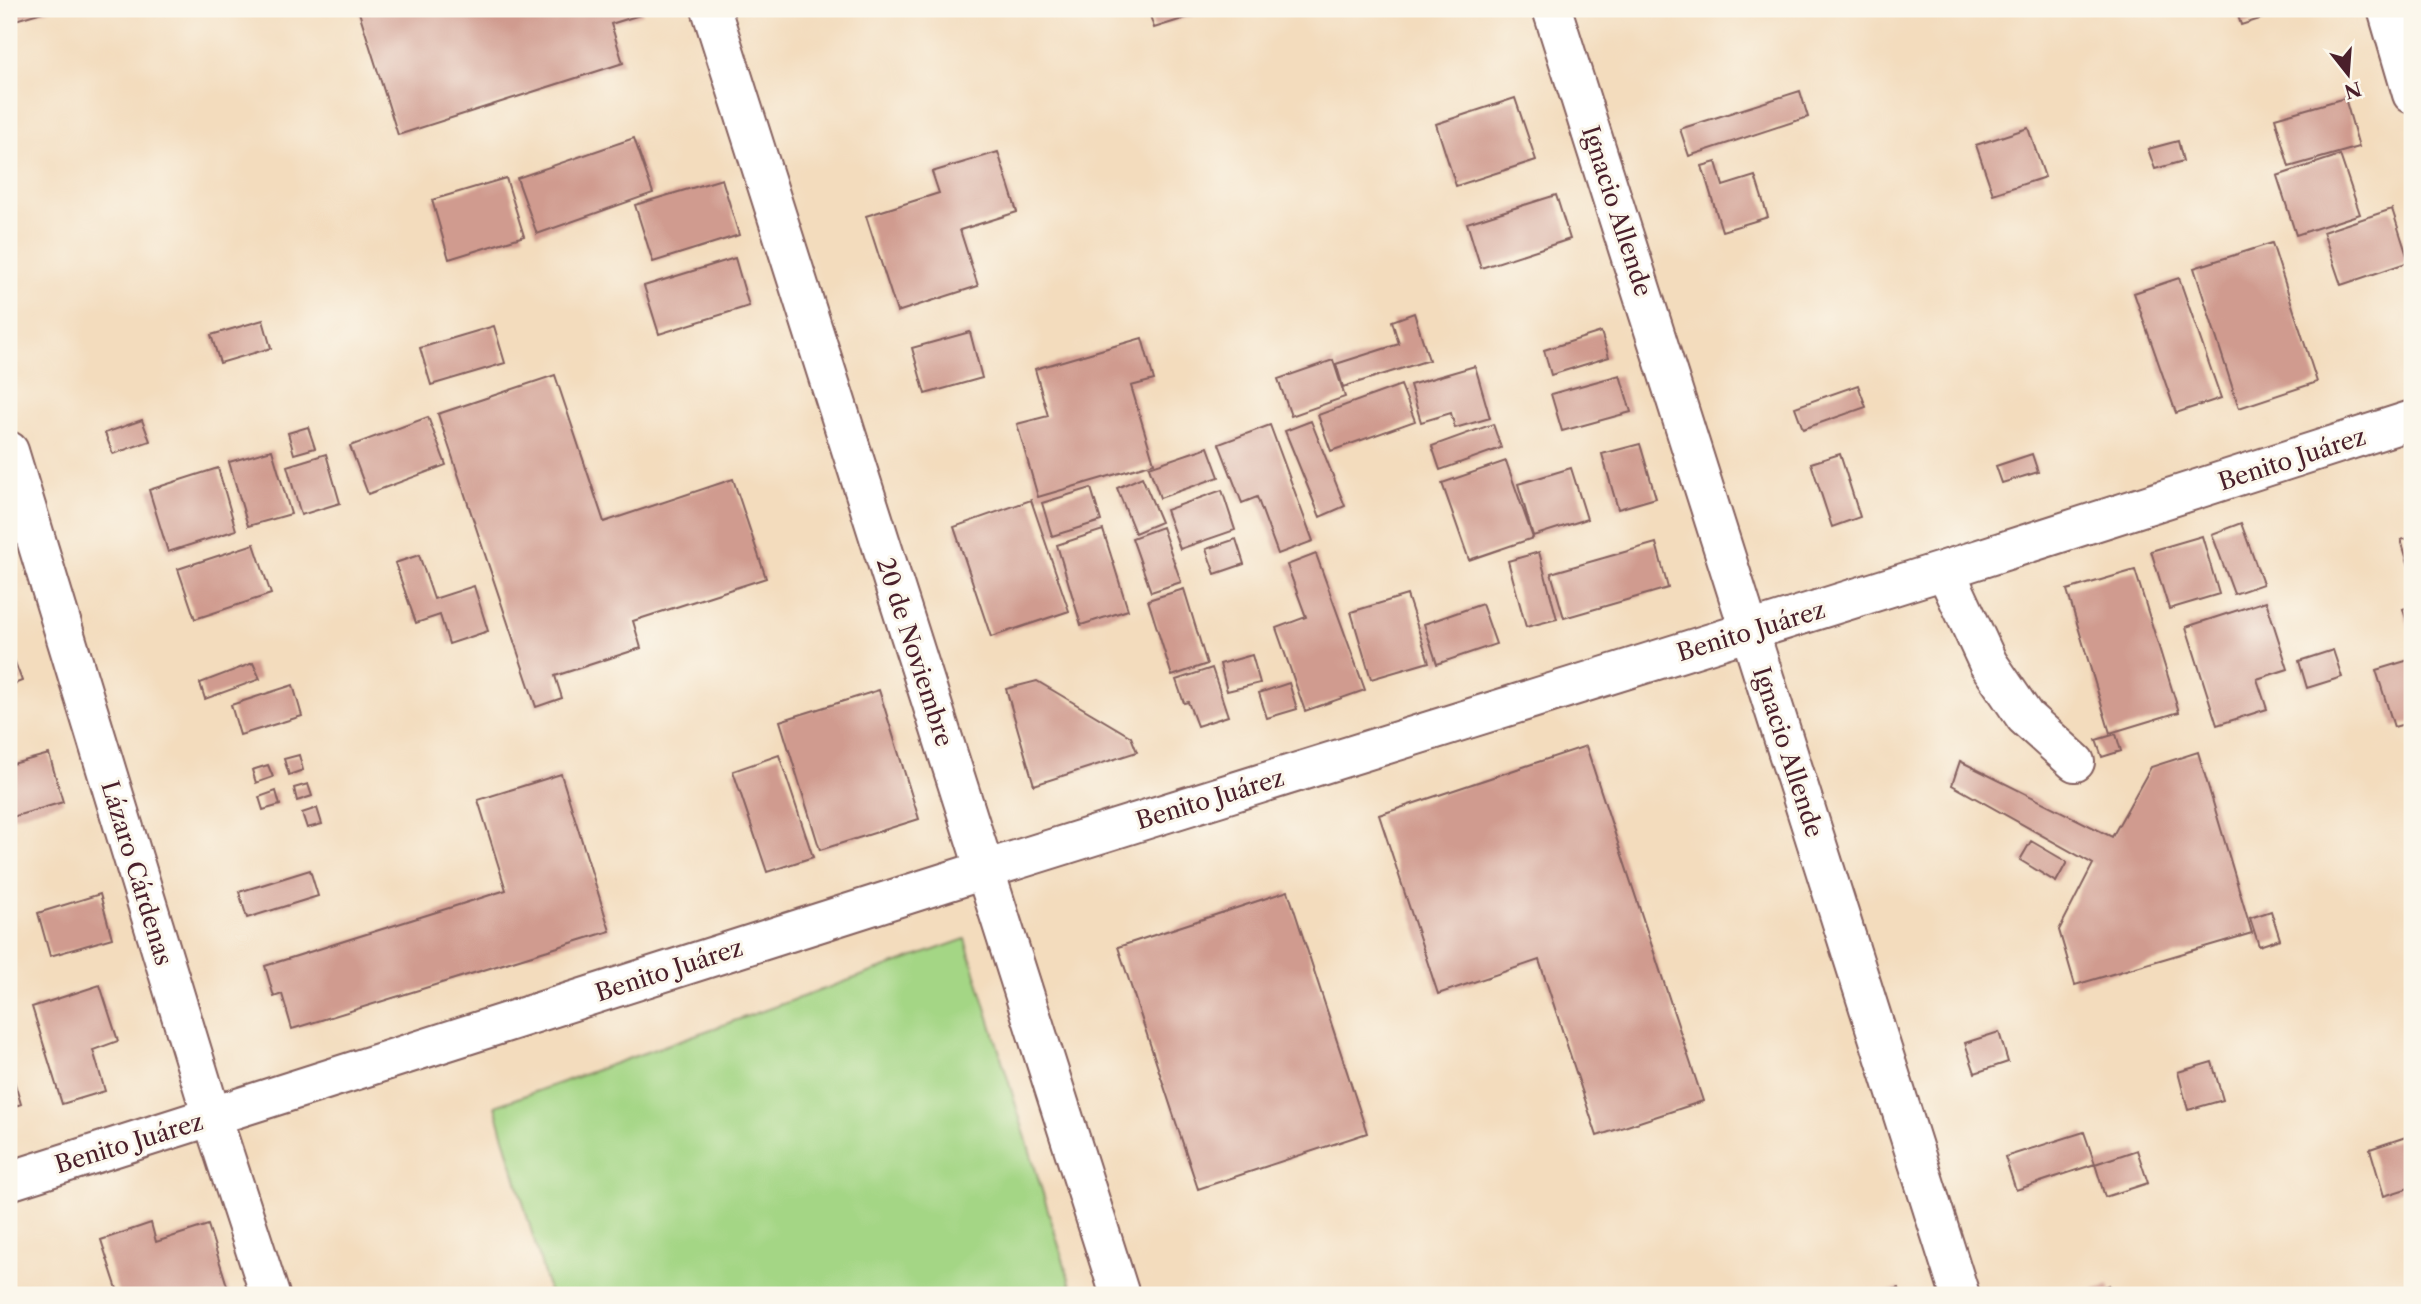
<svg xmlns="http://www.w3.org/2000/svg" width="2421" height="1304" viewBox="0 0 2421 1304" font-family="'Libre Caslon Text',serif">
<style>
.green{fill:#a4d685;stroke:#777a58;stroke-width:2}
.building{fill:#d09b8f}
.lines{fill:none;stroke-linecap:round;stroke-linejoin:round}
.minor-casing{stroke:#85615e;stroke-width:42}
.major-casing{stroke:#85615e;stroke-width:42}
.minor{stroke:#fff;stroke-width:38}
.major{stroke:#fff;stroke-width:38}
.labels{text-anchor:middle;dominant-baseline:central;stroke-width:6;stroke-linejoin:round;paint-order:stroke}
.street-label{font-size:24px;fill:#4a1f2b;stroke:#fbf7ec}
</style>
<rect width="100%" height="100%" fill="#fbf7ec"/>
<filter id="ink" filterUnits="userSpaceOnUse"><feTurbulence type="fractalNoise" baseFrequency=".0143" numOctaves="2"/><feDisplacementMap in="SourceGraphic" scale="14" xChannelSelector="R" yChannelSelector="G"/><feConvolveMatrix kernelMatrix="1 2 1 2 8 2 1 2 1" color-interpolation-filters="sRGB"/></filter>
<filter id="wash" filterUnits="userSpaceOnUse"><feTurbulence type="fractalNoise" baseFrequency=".00686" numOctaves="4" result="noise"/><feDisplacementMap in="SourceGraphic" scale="28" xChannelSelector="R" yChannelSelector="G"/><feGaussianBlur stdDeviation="1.57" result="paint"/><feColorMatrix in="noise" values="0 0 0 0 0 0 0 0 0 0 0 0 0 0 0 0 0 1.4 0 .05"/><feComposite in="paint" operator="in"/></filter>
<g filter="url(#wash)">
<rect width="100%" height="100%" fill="#f3dcbd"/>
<path class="green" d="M 965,939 L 1074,1295 L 550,1295 L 495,1106 Z"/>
<g id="blocks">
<path class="building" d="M 9,9 L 52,9 L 9,22 Z
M 358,9 L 641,9 L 643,14 L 611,24 L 623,63 L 398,135 Z
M 1148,9 L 1214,9 L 1154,28 Z
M 2236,9 L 2291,9 L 2241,25 Z
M 1800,91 L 1808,117 L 1689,156 L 1680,129 Z
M 1515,98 L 1536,160 L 1456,186 L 1436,124 Z
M 2345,98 L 2359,147 L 2289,167 L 2275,118 Z
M 2028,128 L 2045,177 L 1993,194 L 1976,145 Z
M 634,138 L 653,193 L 537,234 L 517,178 Z
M 2178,141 L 2183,161 L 2155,169 L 2148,149 Z
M 998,152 L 1017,212 L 960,230 L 978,286 L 897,312 L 866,216 L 939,193 L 932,172 Z
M 2340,155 L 2360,214 L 2296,235 L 2277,176 Z
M 1716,162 L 1723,186 L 1755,176 L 1768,217 L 1722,231 L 1702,166 Z
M 506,178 L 524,236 L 449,259 L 432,200 Z
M 722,179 L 739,235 L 653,262 L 635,205 Z
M 1556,195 L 1570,239 L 1481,268 L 1467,223 Z
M 2392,209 L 2409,262 L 2341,285 L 2323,232 Z
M 2272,243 L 2317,382 L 2239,408 L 2194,268 Z
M 735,258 L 749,306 L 659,334 L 644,286 Z
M 2179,278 L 2221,398 L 2176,413 L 2134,293 Z
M 1414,313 L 1429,360 L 1343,387 L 1336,364 L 1399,344 L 1392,321 Z
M 263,320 L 271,348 L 220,363 L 211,335 Z
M 494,326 L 505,363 L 431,385 L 420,348 Z
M 970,332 L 982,378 L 925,394 L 912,348 Z
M 1601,332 L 1609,357 L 1551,375 L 1544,350 Z
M 1142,338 L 1154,380 L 1131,386 L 1154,463 L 1038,497 L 1017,424 L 1048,416 L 1035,369 Z
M 1333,360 L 1345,397 L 1291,416 L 1278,379 Z
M 1475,366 L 1490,418 L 1455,428 L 1451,413 L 1421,422 L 1410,385 Z
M 555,375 L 604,522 L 733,479 L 766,578 L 633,621 L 641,648 L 555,676 L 562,698 L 536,707 L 438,414 Z
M 1620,375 L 1631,412 L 1562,431 L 1551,394 Z
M 1401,385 L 1415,421 L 1331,451 L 1318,415 Z
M 1858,385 L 1866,407 L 1803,429 L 1795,407 Z
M 428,417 L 446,465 L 368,494 L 350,446 Z
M 142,420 L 150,441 L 113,454 L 105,433 Z
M 1311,421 L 1345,506 L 1320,517 L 1285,431 Z
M 1493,424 L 1501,448 L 1440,470 L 1432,446 Z
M 1270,425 L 1313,541 L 1278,554 L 1257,497 L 1242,503 L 1219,444 Z
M 308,427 L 315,448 L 294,454 L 288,433 Z
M 1640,444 L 1656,498 L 1618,509 L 1602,454 Z
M 1208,447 L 1219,477 L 1160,498 L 1149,467 Z
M 272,450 L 291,514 L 248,526 L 229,462 Z
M 326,454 L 340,503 L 301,515 L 287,466 Z
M 1840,454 L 1860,517 L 1832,527 L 1811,463 Z
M 2032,454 L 2038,472 L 2002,483 L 1996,466 Z
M 1506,461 L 1533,538 L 1469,560 L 1442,483 Z
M 218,468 L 236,530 L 168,552 L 149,490 Z
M 1571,468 L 1587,519 L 1533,536 L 1518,484 Z
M 1142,477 L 1161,522 L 1135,533 L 1117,488 Z
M 1091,488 L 1101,521 L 1052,536 L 1042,503 Z
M 1222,490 L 1235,530 L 1180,549 L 1166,510 Z
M 1031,500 L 1069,611 L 991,637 L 954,527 Z
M 2241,523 L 2263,584 L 2234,594 L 2212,534 Z
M 1162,527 L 1181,582 L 1151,592 L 1132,538 Z
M 1103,530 L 1128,610 L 1081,625 L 1057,545 Z
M 2202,536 L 2219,594 L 2169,609 L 2151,551 Z
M 2412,537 L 2412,576 L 2401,540 Z
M 1236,539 L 1244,564 L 1215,574 L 1206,549 Z
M 1656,543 L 1668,588 L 1564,618 L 1551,573 Z
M 254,544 L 271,594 L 195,619 L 178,569 Z
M 1539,552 L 1557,619 L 1526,627 L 1508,561 Z
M 1316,554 L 1365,690 L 1305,711 L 1276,628 L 1306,617 L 1287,565 Z
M 419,555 L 434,599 L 474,586 L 488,631 L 449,644 L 440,615 L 416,623 L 395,563 Z
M 2135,570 L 2179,712 L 2110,733 L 2067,590 Z
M 1184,589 L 1207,664 L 1172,676 L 1148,600 Z
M 1407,595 L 1429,662 L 1371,679 L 1351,612 Z
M 2266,601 L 2288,669 L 2257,679 L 2267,709 L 2217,725 L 2186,627 Z
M 1482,604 L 1496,644 L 1437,664 L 1424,624 Z
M 2412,606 L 2412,638 L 2403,609 Z
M 2333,650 L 2342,677 L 2307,688 L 2299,661 Z
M 12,654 L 22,681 L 9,686 L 9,655 Z
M 1252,655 L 1260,683 L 1227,691 L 1220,664 Z
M 2412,659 L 2412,722 L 2394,727 L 2376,670 Z
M 253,663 L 260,679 L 205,699 L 200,683 Z
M 1212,668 L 1228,716 L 1197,726 L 1188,702 L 1184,703 L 1176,680 Z
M 1037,681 L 1131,737 L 1137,752 L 1034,785 L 1006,689 Z
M 1289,683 L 1297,709 L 1267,718 L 1259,693 Z
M 293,685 L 302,716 L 240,735 L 231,705 Z
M 879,690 L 919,819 L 820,850 L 780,721 Z
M 2116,734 L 2121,751 L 2102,757 L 2096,740 Z
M 1586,746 L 1703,1101 L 1597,1136 L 1539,960 L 1438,994 L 1379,815 Z
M 2198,752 L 2252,933 L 2075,985 L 2059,930 L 2093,864 L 1952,785 L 1960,761 L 2112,837 L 2151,767 Z
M 49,754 L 63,802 L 9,818 L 9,765 Z
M 299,755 L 303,770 L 289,775 L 284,759 Z
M 779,755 L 813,857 L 767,872 L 733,771 Z
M 268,765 L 273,777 L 256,783 L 252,770 Z
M 561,774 L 610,931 L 292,1029 L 282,994 L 274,997 L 265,966 L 506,890 L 478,800 Z
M 308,784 L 312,796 L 297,801 L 294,788 Z
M 276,791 L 280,805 L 263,810 L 259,797 Z
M 317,808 L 322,824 L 307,828 L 302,813 Z
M 2031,841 L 2067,862 L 2056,882 L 2020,860 Z
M 310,870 L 318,896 L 247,918 L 239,892 Z
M 1288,891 L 1367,1133 L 1198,1189 L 1118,947 Z
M 100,894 L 112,938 L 50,956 L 38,913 Z
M 2271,911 L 2280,939 L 2259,946 L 2250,918 Z
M 100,985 L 118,1041 L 93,1050 L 105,1091 L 62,1104 L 32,1007 Z
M 1999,1032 L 2008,1062 L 1975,1073 L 1965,1043 Z
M 2212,1062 L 2223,1100 L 2188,1110 L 2178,1072 Z
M 9,1064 L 21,1104 L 9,1108 Z
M 2084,1132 L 2095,1164 L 2016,1190 L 2005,1157 Z
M 2412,1135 L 2412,1187 L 2384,1196 L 2370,1149 Z
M 2137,1150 L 2148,1183 L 2105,1197 L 2095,1164 Z
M 151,1223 L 156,1242 L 208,1225 L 230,1295 L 119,1295 L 101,1240 Z
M 2109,1285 L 2112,1295 L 2076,1295 Z
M 1899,1288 L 1901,1295 L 1878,1295 Z"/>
</g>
</g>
<g filter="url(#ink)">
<use href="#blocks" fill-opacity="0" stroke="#85615e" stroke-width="2"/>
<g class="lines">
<g class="minor-casing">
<path id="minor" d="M 1552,9 L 1960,1295
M 2387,9 L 2412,94
M 9,451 L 212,1117 L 270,1295
M 1945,570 L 1988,663 L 2025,717 L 2075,762
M 9,1181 L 984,870 L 1945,570 L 2412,420"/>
</g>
<g class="major-casing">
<path id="major" d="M 711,9 L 1120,1295"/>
</g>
<use href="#minor" class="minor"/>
<use href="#major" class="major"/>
</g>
</g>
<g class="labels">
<g class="street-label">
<text transform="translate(1617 211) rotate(72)">Ignacio Allende</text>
<text transform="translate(2292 459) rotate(-18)">Benito Juárez</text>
<text transform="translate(1751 631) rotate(-17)">Benito Juárez</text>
<text transform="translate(915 652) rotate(72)">20 de Noviembre</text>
<text transform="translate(1788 752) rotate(72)">Ignacio Allende</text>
<text transform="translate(1210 799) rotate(-17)">Benito Juárez</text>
<text transform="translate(137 873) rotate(73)">Lázaro Cárdenas</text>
<text transform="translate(669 970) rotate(-18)">Benito Juárez</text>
<text transform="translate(129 1143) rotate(-17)">Benito Juárez</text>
</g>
</g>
<rect width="2421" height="1304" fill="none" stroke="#fbf7ec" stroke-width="35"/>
<g transform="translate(2348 74) rotate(163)" stroke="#fbf7ec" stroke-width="5" paint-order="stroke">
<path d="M0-5L12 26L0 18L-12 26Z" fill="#4a1f2b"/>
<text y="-10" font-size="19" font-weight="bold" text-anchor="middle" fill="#4a1f2b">N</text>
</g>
</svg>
